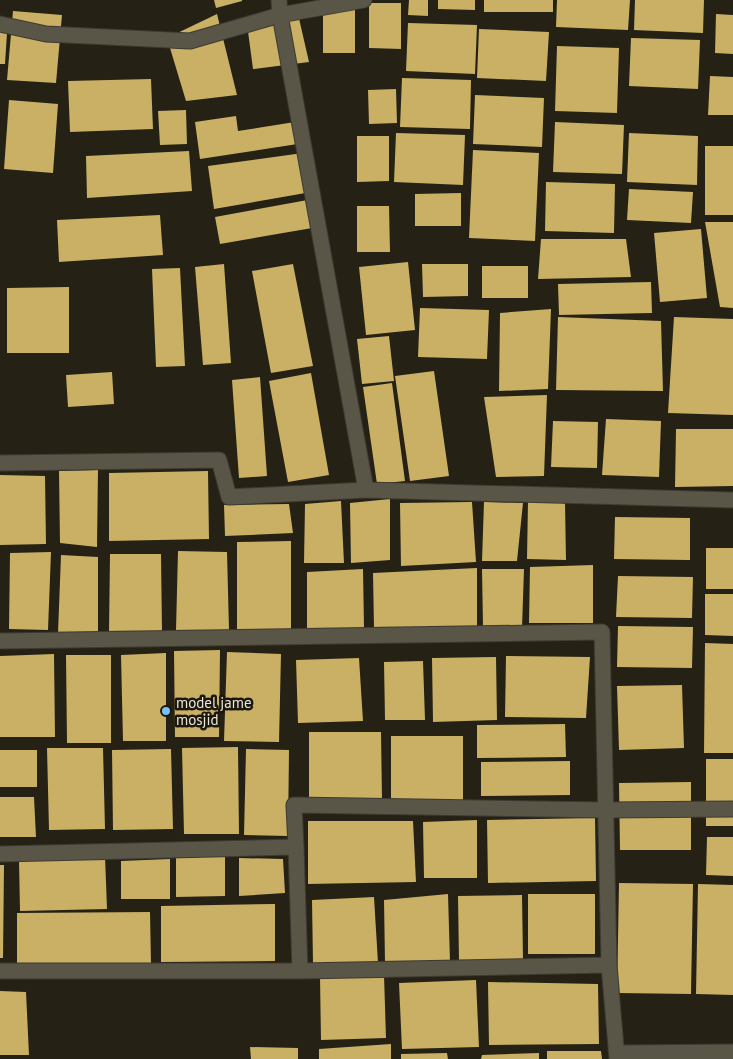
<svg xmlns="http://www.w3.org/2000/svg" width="733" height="1059" viewBox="0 0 733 1059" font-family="'PT Sans',sans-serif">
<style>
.building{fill:#c9b064}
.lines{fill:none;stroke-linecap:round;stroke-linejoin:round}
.minor-casing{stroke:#3e3a32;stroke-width:17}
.minor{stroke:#595547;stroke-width:15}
.poi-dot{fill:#75c0f6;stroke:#1b170b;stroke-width:2}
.labels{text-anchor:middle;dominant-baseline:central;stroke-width:5;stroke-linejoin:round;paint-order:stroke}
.poi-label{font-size:15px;fill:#e8e5dd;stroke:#1b170b;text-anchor:start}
</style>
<rect width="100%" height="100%" fill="#252114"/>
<path class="building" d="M 214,0 L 242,0 L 242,1 L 216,8 Z
M 409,0 L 428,0 L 428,16 L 408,15 Z
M 438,0 L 475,0 L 475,10 L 438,9 Z
M 484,0 L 553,0 L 553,12 L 484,12 Z
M 557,0 L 630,0 L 628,30 L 556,27 Z
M 635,0 L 704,0 L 703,33 L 634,30 Z
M 369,3 L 401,3 L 401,49 L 369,48 Z
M 323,7 L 355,8 L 355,53 L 323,53 Z
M 13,11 L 62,15 L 56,83 L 7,80 Z
M 217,14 L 237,95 L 186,101 L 167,38 Z
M 298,14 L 309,62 L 253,69 L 247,24 Z
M 716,14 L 733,15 L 733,54 L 715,53 Z
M 408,23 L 477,25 L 475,74 L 406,71 Z
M 479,29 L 549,32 L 546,81 L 477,78 Z
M 0,32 L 7,33 L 5,64 L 0,64 Z
M 631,38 L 700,40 L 698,89 L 629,86 Z
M 557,46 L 619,48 L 617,113 L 555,111 Z
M 710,76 L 733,77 L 733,115 L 708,115 Z
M 402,78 L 471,80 L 470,129 L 400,127 Z
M 151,79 L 153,129 L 70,132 L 68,81 Z
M 396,89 L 397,123 L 369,124 L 368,90 Z
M 475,95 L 544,98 L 542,147 L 473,144 Z
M 9,100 L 58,104 L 53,173 L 4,169 Z
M 186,110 L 187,144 L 160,145 L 158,111 Z
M 236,116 L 238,131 L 301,121 L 304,143 L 200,159 L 195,122 Z
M 555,122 L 624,125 L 622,174 L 553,172 Z
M 396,133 L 465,135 L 463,185 L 394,182 Z
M 629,133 L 698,136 L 697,185 L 627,182 Z
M 357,136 L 389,136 L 389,181 L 357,182 Z
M 705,146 L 733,146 L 733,215 L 705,215 Z
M 473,150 L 539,153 L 535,241 L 469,238 Z
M 189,151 L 192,191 L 87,198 L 86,156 Z
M 310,152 L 317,191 L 214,209 L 208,166 Z
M 546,182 L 615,184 L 614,233 L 545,231 Z
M 629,189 L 693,192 L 691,223 L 627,220 Z
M 461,193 L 461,226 L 415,226 L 415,194 Z
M 313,199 L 318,227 L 220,244 L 215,217 Z
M 357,206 L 389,206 L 390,252 L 357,252 Z
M 160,215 L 163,255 L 59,262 L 57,220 Z
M 705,222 L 733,222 L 733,308 L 720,307 Z
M 701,229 L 707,298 L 660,302 L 654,233 Z
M 541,239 L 626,239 L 631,277 L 538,279 Z
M 408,262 L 415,330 L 366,335 L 359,267 Z
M 224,264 L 231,363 L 203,365 L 195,267 Z
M 293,264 L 313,366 L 271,373 L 252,271 Z
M 422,264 L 468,264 L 468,296 L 423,297 Z
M 482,266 L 528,266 L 528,298 L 482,298 Z
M 180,268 L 185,366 L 156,367 L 152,269 Z
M 651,282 L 652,313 L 559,315 L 558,284 Z
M 69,287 L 69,353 L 7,353 L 7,288 Z
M 420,308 L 489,310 L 487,359 L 418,357 Z
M 551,309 L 548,389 L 499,391 L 500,313 Z
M 558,317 L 661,321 L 663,391 L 556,390 Z
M 674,317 L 733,319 L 733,415 L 668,413 Z
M 389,336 L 394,381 L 362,384 L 357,339 Z
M 434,371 L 449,476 L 410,481 L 395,376 Z
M 112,372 L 114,404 L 68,407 L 66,375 Z
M 311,373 L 329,475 L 288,482 L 269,381 Z
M 260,377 L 267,476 L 239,478 L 232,380 Z
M 392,383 L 405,481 L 377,484 L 363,387 Z
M 547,395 L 544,476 L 496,477 L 484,397 Z
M 606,419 L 661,421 L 659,477 L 602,475 Z
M 553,421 L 598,422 L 597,468 L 551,467 Z
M 676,429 L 733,429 L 733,486 L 675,487 Z
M 98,470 L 97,547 L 60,543 L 59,471 Z
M 208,471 L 209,539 L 109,541 L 109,473 Z
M 0,475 L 45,476 L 46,544 L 0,545 Z
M 390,499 L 390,560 L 351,563 L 350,503 Z
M 341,501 L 344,563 L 304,563 L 305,504 Z
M 528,501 L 565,502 L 566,560 L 527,559 Z
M 472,502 L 476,562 L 401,566 L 400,503 Z
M 484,502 L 523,503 L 517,561 L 482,561 Z
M 289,504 L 293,533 L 225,536 L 224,505 Z
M 615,517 L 690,518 L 690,560 L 614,559 Z
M 291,541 L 291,632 L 237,631 L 237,542 Z
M 706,548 L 733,548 L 733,589 L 706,589 Z
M 178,551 L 227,552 L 229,630 L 176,630 Z
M 51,552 L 48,630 L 9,629 L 10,553 Z
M 110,554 L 161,554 L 162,632 L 109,632 Z
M 61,555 L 98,557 L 98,634 L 58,633 Z
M 593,565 L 593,623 L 529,623 L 530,567 Z
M 477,568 L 477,627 L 374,628 L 373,573 Z
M 363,569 L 364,628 L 307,629 L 307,572 Z
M 482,569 L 524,569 L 522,628 L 483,627 Z
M 618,576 L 693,577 L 692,618 L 616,617 Z
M 705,594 L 733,594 L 733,636 L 705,635 Z
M 618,626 L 693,627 L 692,668 L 617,667 Z
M 705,643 L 733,644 L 733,753 L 704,753 Z
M 220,650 L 219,737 L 175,737 L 174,651 Z
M 227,652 L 281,654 L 279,742 L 224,741 Z
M 166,653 L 166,741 L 123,741 L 121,655 Z
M 54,654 L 55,737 L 0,737 L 0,656 Z
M 66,655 L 111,655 L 111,743 L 67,743 Z
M 506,656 L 590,657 L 586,718 L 505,717 Z
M 496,657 L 497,720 L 433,722 L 432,658 Z
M 359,658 L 363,721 L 298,723 L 296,660 Z
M 423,661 L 425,720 L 385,720 L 384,662 Z
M 682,685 L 684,748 L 619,750 L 617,686 Z
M 565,724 L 566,757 L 477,758 L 477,725 Z
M 309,732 L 381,732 L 382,799 L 309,799 Z
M 391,736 L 463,736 L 463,802 L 391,803 Z
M 238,747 L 239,834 L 184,834 L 182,748 Z
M 47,748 L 103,748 L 105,829 L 49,830 Z
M 171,749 L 173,829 L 113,830 L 112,750 Z
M 246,749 L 289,750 L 288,836 L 244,835 Z
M 0,750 L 37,750 L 37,787 L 0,787 Z
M 706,759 L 733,759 L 733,826 L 706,826 Z
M 570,761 L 570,795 L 481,796 L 481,762 Z
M 691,782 L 691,850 L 620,850 L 619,783 Z
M 0,797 L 34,797 L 36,837 L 0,837 Z
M 595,818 L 596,881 L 488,883 L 487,820 Z
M 477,820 L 477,878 L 424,878 L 423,822 Z
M 308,821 L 413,821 L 416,882 L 308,884 Z
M 707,837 L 733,837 L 733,876 L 706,875 Z
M 105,856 L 107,909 L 20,911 L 19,860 Z
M 225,856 L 225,896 L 176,897 L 176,858 Z
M 239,858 L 283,859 L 285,893 L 239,896 Z
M 170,859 L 170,899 L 121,899 L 121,861 Z
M 0,865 L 4,865 L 3,958 L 0,958 Z
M 619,883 L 693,884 L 691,994 L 617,993 Z
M 698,884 L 733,885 L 733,995 L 696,994 Z
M 448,894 L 450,962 L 385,963 L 384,900 Z
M 528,894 L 595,894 L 595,954 L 528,954 Z
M 522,895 L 523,960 L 459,961 L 458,896 Z
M 374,897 L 378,963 L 313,964 L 312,900 Z
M 275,904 L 275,961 L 161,962 L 161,906 Z
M 150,912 L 151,964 L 17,965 L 17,913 Z
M 384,975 L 386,1038 L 321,1040 L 320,977 Z
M 476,980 L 479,1047 L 402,1049 L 399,983 Z
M 488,982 L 598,984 L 599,1044 L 489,1045 Z
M 0,991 L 26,992 L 29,1055 L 0,1055 Z
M 391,1044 L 391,1059 L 319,1059 L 319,1049 Z
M 250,1047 L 298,1048 L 298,1059 L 251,1059 Z
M 547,1051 L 601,1051 L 602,1059 L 547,1059 Z
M 447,1053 L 448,1059 L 401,1059 L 401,1054 Z
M 539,1053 L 539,1059 L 481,1059 L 482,1055 Z"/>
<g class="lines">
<g class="minor-casing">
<path id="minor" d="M 279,0 L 280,15 L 364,0
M 0,24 L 46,34 L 190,41 L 280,15 L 366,490
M 0,463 L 219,460 L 229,497 L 366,490 L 733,500
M 0,641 L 602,632 L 609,965 L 617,1059
M 296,847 L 294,805 L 606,810 L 733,809
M 0,854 L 296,847 L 300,971 L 0,971
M 300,971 L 609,965
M 617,1053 L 733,1052"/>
</g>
<use href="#minor" class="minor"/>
</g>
<circle class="poi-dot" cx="166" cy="711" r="5"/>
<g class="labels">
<g class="poi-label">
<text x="176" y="702">model jame<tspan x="176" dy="17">mosjid</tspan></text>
</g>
</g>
</svg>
